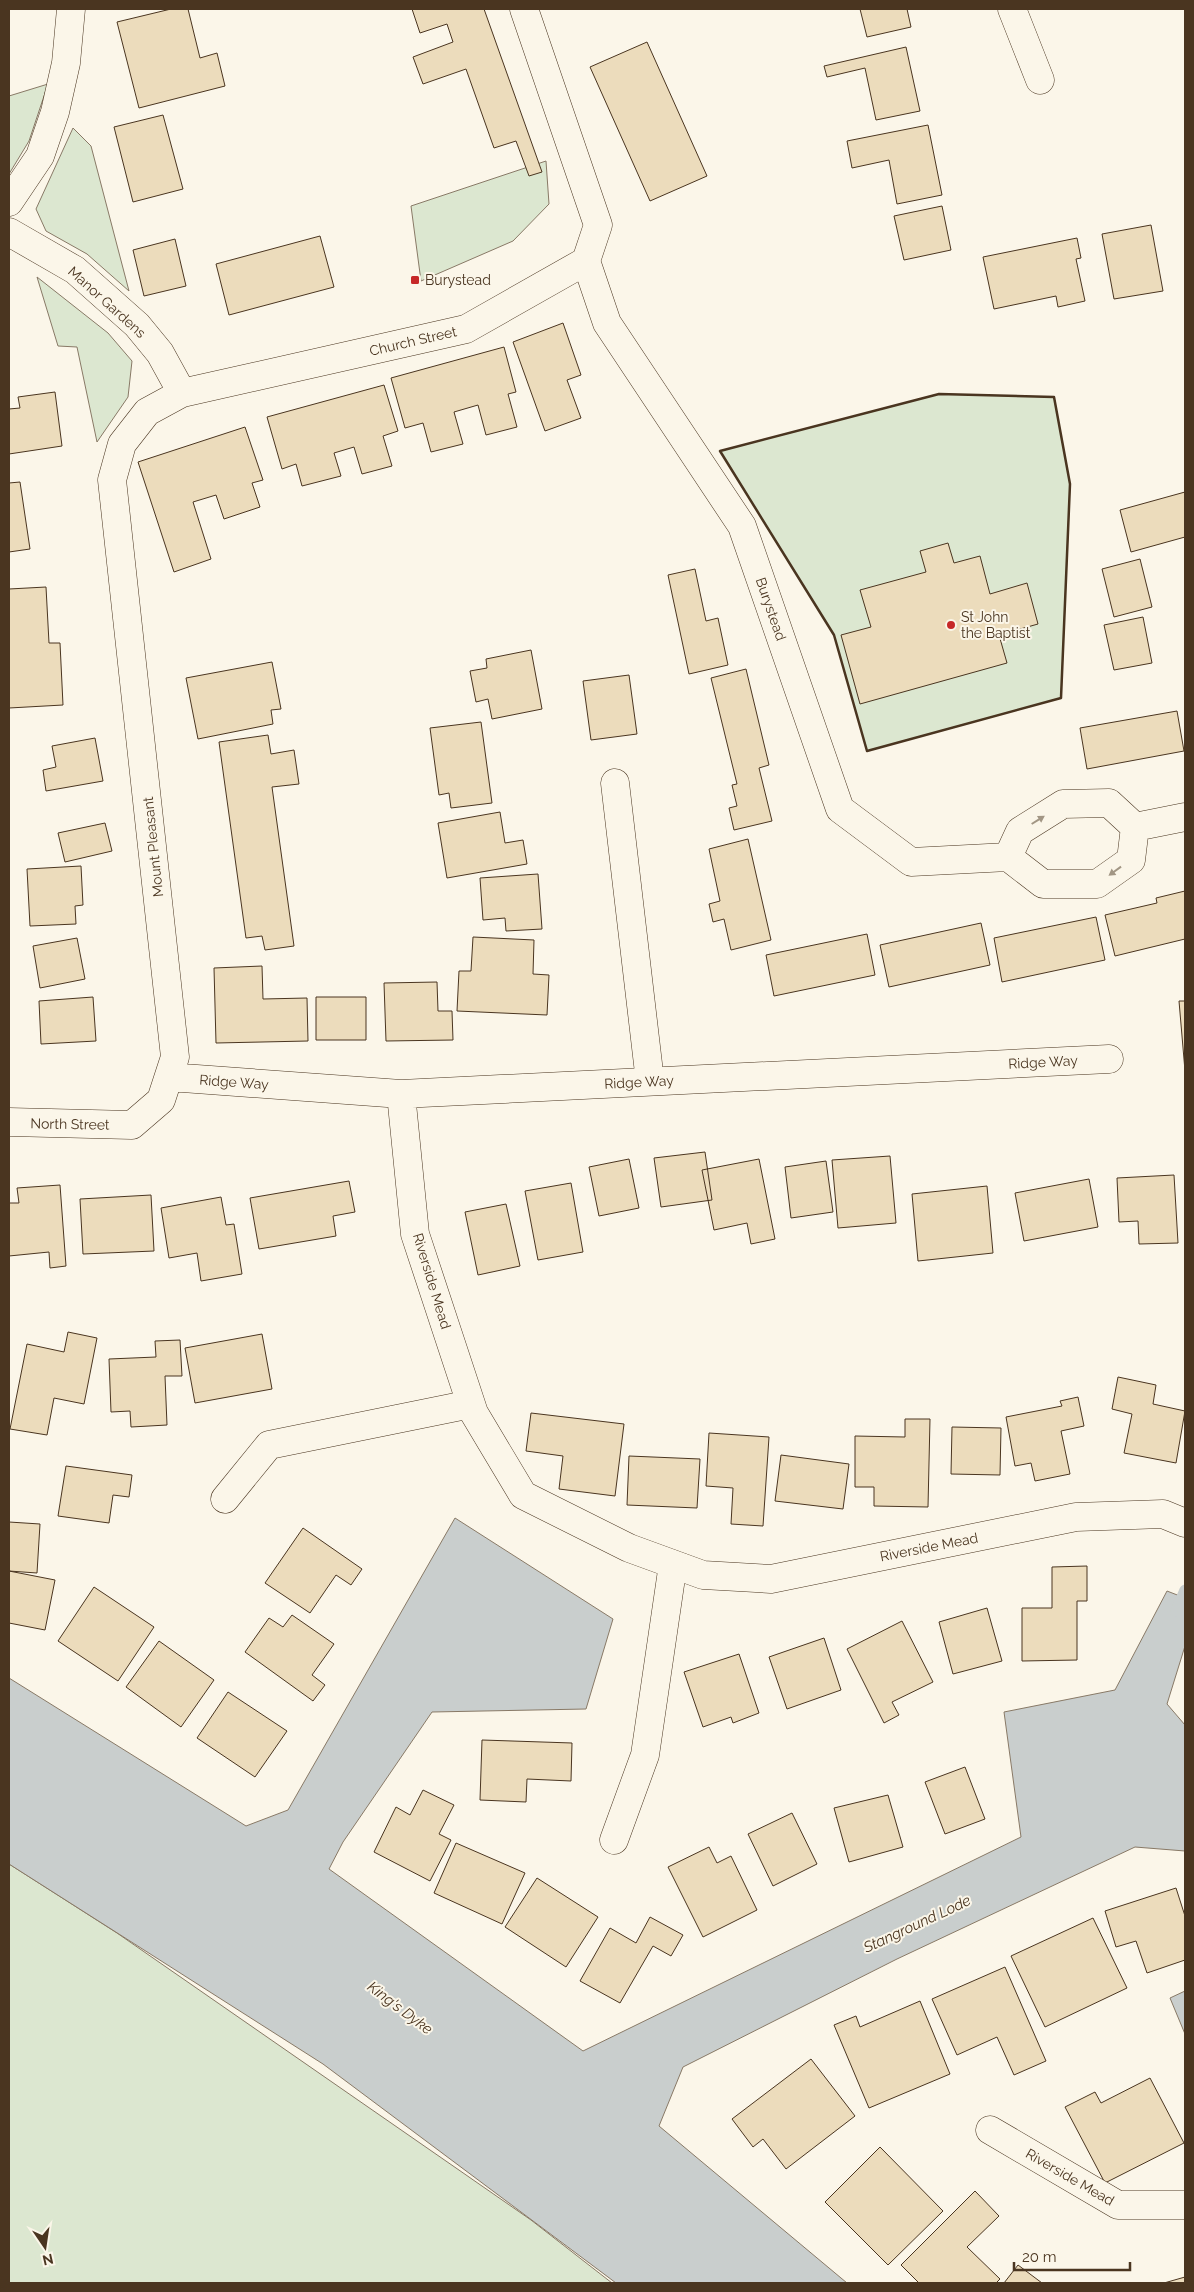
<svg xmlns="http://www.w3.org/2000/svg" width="1194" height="2292" viewBox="0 0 1194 2292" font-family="Raleway,sans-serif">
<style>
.green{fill:#dce7d0;stroke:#887966}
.water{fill:#c9cecd;stroke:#887966}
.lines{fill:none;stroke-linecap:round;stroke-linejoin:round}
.stream{stroke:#c9cecd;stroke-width:11}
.building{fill:#ecdcbc;stroke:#4a3520}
.minor-casing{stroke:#4a3520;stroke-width:29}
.minor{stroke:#fbf6e9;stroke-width:28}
.wall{stroke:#4a3520;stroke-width:2.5}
.oneway{fill:#a29684}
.poi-dot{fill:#c62828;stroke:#fbf6e9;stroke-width:2}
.labels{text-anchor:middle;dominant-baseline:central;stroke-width:4;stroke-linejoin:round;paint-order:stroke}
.poi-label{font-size:14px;fill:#4a3520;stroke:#fbf6e9;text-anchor:start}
.street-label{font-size:14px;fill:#4a3520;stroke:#fbf6e9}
.water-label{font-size:15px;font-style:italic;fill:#4a3520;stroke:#fbf6e9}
</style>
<rect width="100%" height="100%" fill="#fbf6e9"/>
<path class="green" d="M 48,84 L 29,141 L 9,174 L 9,96 Z
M 73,128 L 91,146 L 129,291 L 87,254 L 46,231 L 36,209 Z
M 546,161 L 549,204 L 513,241 L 421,281 L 411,206 Z
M 37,277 L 108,333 L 132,361 L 128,397 L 97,442 L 77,347 L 58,346 Z
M 939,394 L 1054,397 L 1070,484 L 1061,698 L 867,751 L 834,635 L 720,451 Z
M 9,1864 L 117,1933 L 531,2220 L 612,2283 L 9,2283 Z"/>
<path class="water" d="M 455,1518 L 613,1619 L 586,1709 L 432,1712 L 343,1842 L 329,1869 L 583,2051 L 1021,1837 L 1004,1712 L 1115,1690 L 1167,1591 L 1185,1598 L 1185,1646 L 1167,1704 L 1185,1725 L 1185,1851 L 1135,1847 L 897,1959 L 683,2067 L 659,2126 L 847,2283 L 616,2283 L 323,2064 L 9,1864 L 9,1678 L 246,1826 L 288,1810 Z
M 1185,1991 L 1185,2034 L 1170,1998 Z"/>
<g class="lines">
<path class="stream" d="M 1176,1611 L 1185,1590"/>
</g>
<path class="building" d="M 171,9 L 188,9 L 200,58 L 217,53 L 225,86 L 139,108 L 117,22 Z
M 412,9 L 484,9 L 542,172 L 529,176 L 516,141 L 494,148 L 466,69 L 423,84 L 413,57 L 453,42 L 447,24 L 420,33 Z
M 860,9 L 907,9 L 911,27 L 867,37 Z
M 647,42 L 707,176 L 650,201 L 590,67 Z
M 906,47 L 920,111 L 876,120 L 865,68 L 827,77 L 824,66 Z
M 163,115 L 183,189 L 133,202 L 114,127 Z
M 928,125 L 942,195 L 897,204 L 889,160 L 852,168 L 847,141 Z
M 942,206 L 951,250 L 904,260 L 894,216 Z
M 1151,225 L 1163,291 L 1114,299 L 1102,234 Z
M 320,236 L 334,287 L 229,315 L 216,264 Z
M 1077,238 L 1081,258 L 1076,259 L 1085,301 L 1058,307 L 1056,296 L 994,309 L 983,257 Z
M 175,239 L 186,286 L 144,296 L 133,250 Z
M 563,323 L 581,375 L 567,380 L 581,418 L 545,431 L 513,342 Z
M 504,347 L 516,392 L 508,394 L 517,427 L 486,435 L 478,405 L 454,412 L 463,444 L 431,452 L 423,423 L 405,428 L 391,378 Z
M 384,385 L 398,431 L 383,436 L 392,466 L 362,474 L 354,447 L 334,453 L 341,476 L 302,486 L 296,464 L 282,469 L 267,417 Z
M 55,392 L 62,446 L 9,454 L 9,409 L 20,408 L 18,397 Z
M 245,427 L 263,480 L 252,483 L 260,507 L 224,519 L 216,495 L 193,502 L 211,559 L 174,572 L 138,462 Z
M 20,482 L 30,549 L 9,552 L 9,483 Z
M 1185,492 L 1185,537 L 1131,552 L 1120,510 Z
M 948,543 L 954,563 L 980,556 L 990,594 L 1027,583 L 1038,624 L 999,635 L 1007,663 L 860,704 L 841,635 L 871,627 L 860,590 L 926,572 L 920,551 Z
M 1140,559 L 1152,607 L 1114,617 L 1102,569 Z
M 695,569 L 706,621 L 718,618 L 728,665 L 689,674 L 668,575 Z
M 46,587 L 49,643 L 60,643 L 63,705 L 9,708 L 9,589 Z
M 1143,617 L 1152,663 L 1114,670 L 1104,625 Z
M 531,650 L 542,709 L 492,719 L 488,699 L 476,702 L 470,671 L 487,668 L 486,659 Z
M 272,662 L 281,709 L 271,710 L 273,724 L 198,739 L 186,678 Z
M 746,669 L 769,765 L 759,768 L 772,821 L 734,830 L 729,808 L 737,806 L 732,785 L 737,784 L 711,678 Z
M 629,675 L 637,734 L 591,740 L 583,681 Z
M 1177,711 L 1184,751 L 1087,769 L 1080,728 Z
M 481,722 L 492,803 L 451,808 L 449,793 L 439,795 L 430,728 Z
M 268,735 L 271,754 L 294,750 L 299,784 L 272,787 L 294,946 L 265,950 L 262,936 L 246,938 L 219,742 Z
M 95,738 L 103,781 L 46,791 L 43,770 L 56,767 L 52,746 Z
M 500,812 L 505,843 L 523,840 L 527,864 L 447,878 L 438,823 Z
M 105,823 L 112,851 L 65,862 L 58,833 Z
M 748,839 L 771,940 L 731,950 L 724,919 L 713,922 L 709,904 L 720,901 L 709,849 Z
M 81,866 L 83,905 L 75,906 L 76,924 L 30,926 L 27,869 Z
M 538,874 L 542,929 L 506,931 L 505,918 L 483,920 L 480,878 Z
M 1185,891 L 1185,939 L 1115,956 L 1105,915 L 1157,903 L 1156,898 Z
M 1096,917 L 1105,960 L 1002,982 L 994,938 Z
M 981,923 L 990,965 L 889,987 L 880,945 Z
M 867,934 L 875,975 L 774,996 L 766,955 Z
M 473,937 L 534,940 L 533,974 L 549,975 L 547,1015 L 457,1011 L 459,971 L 471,971 Z
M 77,938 L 85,979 L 40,988 L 33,946 Z
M 262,966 L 263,999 L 307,998 L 308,1041 L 216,1043 L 214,968 Z
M 437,982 L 438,1011 L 452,1011 L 453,1040 L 386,1041 L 384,983 Z
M 93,997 L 96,1041 L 41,1044 L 39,1001 Z
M 316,997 L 366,997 L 366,1040 L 316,1040 Z
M 1179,1001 L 1185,1001 L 1185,1071 Z
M 705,1152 L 712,1200 L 661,1207 L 654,1158 Z
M 890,1156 L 896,1223 L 838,1228 L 832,1160 Z
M 629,1159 L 639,1208 L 599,1216 L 589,1167 Z
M 759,1159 L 775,1239 L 751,1244 L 747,1223 L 714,1230 L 702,1170 Z
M 826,1161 L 833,1212 L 791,1218 L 785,1167 Z
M 1174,1175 L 1178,1243 L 1139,1244 L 1138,1221 L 1119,1222 L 1117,1178 Z
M 1089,1179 L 1098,1227 L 1024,1241 L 1015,1193 Z
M 349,1181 L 355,1212 L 333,1216 L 336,1236 L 259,1249 L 250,1198 Z
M 571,1183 L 583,1252 L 538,1260 L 525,1191 Z
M 60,1185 L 66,1266 L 50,1268 L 49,1252 L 9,1256 L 9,1203 L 19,1203 L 17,1188 Z
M 987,1186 L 993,1253 L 918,1261 L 912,1194 Z
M 151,1195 L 154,1251 L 83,1254 L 80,1199 Z
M 221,1197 L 226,1225 L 234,1224 L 242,1274 L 201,1281 L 197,1253 L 169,1258 L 161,1208 Z
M 506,1204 L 520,1266 L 478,1275 L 465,1212 Z
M 68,1332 L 97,1338 L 84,1404 L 54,1398 L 47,1435 L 10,1429 L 27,1344 L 64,1352 Z
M 262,1334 L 272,1389 L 195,1403 L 185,1348 Z
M 180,1340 L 182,1376 L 165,1376 L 167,1425 L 131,1427 L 130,1411 L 111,1412 L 109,1359 L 156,1357 L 155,1341 Z
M 1118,1377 L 1156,1385 L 1153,1404 L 1185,1411 L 1176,1463 L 1124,1453 L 1132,1414 L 1112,1409 Z
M 1078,1397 L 1084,1426 L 1061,1431 L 1070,1474 L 1035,1481 L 1031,1463 L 1015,1466 L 1006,1417 L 1062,1406 L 1060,1401 Z
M 531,1413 L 624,1424 L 615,1496 L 559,1489 L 563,1456 L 526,1451 Z
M 905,1419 L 930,1419 L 928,1507 L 874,1506 L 874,1487 L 855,1487 L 855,1436 L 905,1437 Z
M 952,1427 L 1001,1428 L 1000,1475 L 951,1474 Z
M 709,1433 L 769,1437 L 763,1526 L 731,1524 L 733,1488 L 706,1486 Z
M 781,1455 L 849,1464 L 843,1509 L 775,1501 Z
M 629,1456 L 700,1459 L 697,1508 L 627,1505 Z
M 66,1466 L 132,1475 L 129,1497 L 113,1495 L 109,1523 L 58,1516 Z
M 9,1522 L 40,1524 L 37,1573 L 9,1571 Z
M 303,1528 L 362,1569 L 351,1585 L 336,1575 L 310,1613 L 265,1583 Z
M 1087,1566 L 1087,1601 L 1077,1601 L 1077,1660 L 1022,1661 L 1022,1608 L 1052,1608 L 1052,1567 Z
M 9,1571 L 55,1580 L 45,1630 L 9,1623 Z
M 94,1587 L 154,1627 L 118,1681 L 58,1641 Z
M 987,1608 L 1002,1661 L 953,1674 L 939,1622 Z
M 292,1615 L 334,1644 L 312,1675 L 325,1685 L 313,1701 L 245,1652 L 269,1618 L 283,1627 Z
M 902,1621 L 933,1682 L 892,1702 L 899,1715 L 884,1723 L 847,1649 Z
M 824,1638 L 841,1690 L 787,1709 L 769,1657 Z
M 159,1641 L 214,1680 L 181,1727 L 126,1687 Z
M 739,1654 L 759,1713 L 733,1723 L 731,1717 L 703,1727 L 684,1672 Z
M 228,1692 L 287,1731 L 255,1777 L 197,1738 Z
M 482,1740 L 572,1743 L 571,1781 L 527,1779 L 526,1802 L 480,1800 Z
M 965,1767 L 985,1819 L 945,1834 L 925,1782 Z
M 423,1790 L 454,1805 L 439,1834 L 451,1840 L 430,1881 L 374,1852 L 396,1807 L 410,1815 Z
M 888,1795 L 903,1847 L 849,1862 L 834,1808 Z
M 792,1813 L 817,1864 L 773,1886 L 748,1834 Z
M 456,1843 L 525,1873 L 502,1924 L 434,1893 Z
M 709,1847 L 717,1863 L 731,1856 L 757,1910 L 703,1937 L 668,1867 Z
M 537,1878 L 598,1917 L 566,1967 L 505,1927 Z
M 1176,1888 L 1185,1916 L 1185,1960 L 1147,1973 L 1136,1941 L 1116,1947 L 1105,1911 Z
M 650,1917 L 683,1935 L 671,1956 L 653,1946 L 620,2003 L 580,1981 L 610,1928 L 636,1943 Z
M 1093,1918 L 1127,1988 L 1045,2027 L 1011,1956 Z
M 1005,1967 L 1046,2061 L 1014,2075 L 997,2037 L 957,2055 L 932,1999 Z
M 920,2001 L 950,2074 L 869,2108 L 834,2025 L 856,2016 L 860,2027 Z
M 811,2059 L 855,2116 L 786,2169 L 763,2139 L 753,2147 L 732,2119 Z
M 1150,2078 L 1184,2143 L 1105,2183 L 1065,2107 L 1095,2092 L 1101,2103 Z
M 880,2147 L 943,2211 L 888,2265 L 825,2202 Z
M 975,2191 L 999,2216 L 967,2247 L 1000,2279 L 996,2283 L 919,2283 L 901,2265 Z
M 1018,2265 L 1042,2283 L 1004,2283 Z
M 1185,2277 L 1185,2283 L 1164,2283 Z"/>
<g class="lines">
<g class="minor-casing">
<path id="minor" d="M 1012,9 L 1040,80
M 9,202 L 40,156 L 55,112 L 66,63 L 71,9
M 9,232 L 75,270 L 137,325 L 160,353 L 182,393
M 586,261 L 607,323 L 742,526 L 840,809 L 911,862 L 1008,857 L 1043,884 L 1097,884 L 1131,860 L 1135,827 L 1109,803 L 1063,804 L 1020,831 L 1008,857
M 615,783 L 650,1081
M 1135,827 L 1185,817
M 169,1077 L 401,1094 L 1109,1059
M 401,1094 L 415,1234 L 474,1413 L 523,1495 L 629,1548 L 703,1575 L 771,1579 L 1076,1517 L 1163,1514 L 1185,1523
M 9,1122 L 132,1125 L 161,1100 L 175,1057 L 112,480 L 122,444 L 147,412 L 182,393 L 466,329 L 586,261 L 598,225 L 524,9
M 225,1499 L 269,1445 L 471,1404
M 614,1840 L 645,1755 L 673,1564
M 990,2130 L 1118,2205 L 1185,2205"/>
</g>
<use href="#minor" class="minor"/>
<path class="wall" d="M 939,394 L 1054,397 L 1070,484 L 1061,698 L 867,751 L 834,635 L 720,451 Z"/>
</g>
<defs><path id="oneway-solid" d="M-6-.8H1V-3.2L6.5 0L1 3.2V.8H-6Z" transform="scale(1.25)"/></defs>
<g class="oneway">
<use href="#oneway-solid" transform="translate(1038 820) rotate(-32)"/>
<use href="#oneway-solid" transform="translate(1115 871) rotate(144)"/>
</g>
<g class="poi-dot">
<rect x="410" y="275" width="10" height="10" rx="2.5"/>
<circle cx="951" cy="625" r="5"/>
</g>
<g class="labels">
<g class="poi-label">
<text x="425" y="280">Burystead</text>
<text x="961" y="617">St John<tspan x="961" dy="16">the Baptist</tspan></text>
</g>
<g class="street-label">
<text transform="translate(107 302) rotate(42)">Manor Gardens</text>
<text transform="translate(413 341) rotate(-13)">Church Street</text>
<text transform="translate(771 609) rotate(71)">Burystead</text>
<text transform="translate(153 847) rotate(-96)">Mount Pleasant</text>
<text transform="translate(1043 1062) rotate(-3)">Ridge Way</text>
<text transform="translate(234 1082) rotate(4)">Ridge Way</text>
<text transform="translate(639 1082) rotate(-3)">Ridge Way</text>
<text transform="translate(70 1124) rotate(1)">North Street</text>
<text transform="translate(432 1281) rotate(73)">Riverside Mead</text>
<text transform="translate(929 1547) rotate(-11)">Riverside Mead</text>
<text transform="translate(1070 2177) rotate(30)">Riverside Mead</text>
</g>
<g class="water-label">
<text transform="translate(917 1924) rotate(-25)">Stanground Lode</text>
<text transform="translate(400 2008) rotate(37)">King's Dyke</text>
</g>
</g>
<rect width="1194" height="2292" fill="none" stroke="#4a3520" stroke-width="20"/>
<g transform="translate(45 2247) rotate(167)" stroke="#fbf6e9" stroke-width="4" paint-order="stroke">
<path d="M0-4L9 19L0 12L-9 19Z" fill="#4a3520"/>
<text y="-8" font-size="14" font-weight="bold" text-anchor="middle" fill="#4a3520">N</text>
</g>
<path d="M1014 2262v8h116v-8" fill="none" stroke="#4a3520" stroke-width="2.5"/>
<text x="1022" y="2262" font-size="15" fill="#4a3520" stroke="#fbf6e9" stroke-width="4" paint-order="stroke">20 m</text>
</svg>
